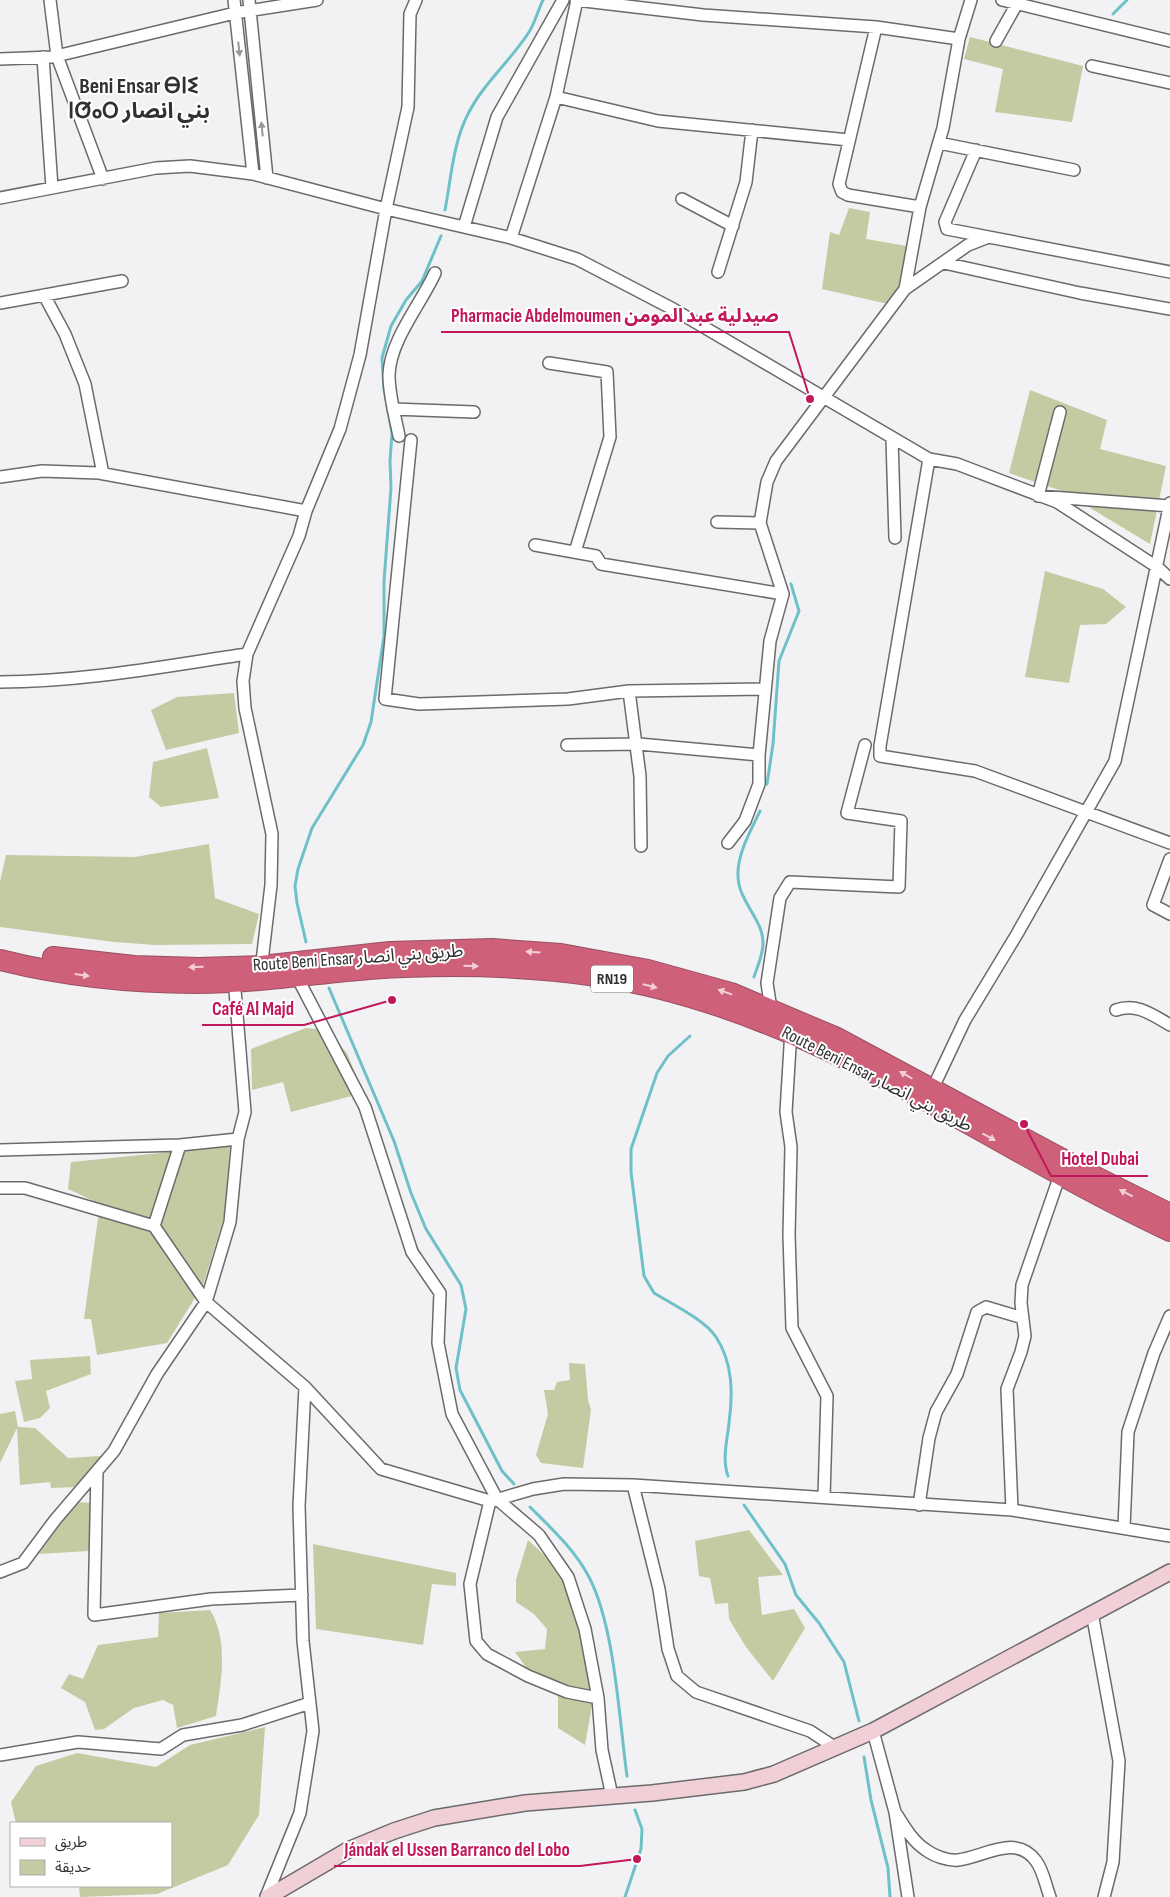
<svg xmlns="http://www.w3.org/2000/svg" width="1170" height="1897" viewBox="0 0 1170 1897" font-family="'Sofia Sans Condensed','Noto Sans Arabic','Noto Sans Tifinagh',sans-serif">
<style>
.green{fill:#c3cba2}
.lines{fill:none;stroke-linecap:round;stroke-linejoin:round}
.stream{stroke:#6ec1c9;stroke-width:3}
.street-casing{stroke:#6b6b6c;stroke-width:14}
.secondary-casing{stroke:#6b6b6c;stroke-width:18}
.highway-casing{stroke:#985061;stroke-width:22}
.street{stroke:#fff;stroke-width:11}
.secondary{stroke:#f1cfd7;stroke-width:15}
.highway{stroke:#cf607a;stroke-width:20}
.oneway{fill:#989898}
.oneway2{fill:#f1cfd7}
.labels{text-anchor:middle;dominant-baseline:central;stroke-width:4;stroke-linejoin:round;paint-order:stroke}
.shield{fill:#fff;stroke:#6f6f70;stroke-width:1}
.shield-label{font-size:16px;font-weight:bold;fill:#313132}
.street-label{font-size:18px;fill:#313132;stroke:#fff}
.district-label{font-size:22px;font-weight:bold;fill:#313132;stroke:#fff}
.leader{fill:none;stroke:#c2185b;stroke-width:2}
.callout-dot{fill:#c2185b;stroke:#fff;stroke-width:2}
.callout-label{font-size:19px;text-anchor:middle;font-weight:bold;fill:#c2185b;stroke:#fff;stroke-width:4;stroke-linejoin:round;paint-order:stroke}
</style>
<rect width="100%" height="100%" fill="#f2f2f4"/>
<path class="green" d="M 970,37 L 1083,66 L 1072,122 L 995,112 L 1003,69 L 964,59 Z
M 849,208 L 870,212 L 866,239 L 907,246 L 898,288 L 888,304 L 822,289 L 830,232 L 839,235 Z
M 1030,390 L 1107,420 L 1100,449 L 1166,466 L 1150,544 L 1062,491 L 1009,473 Z
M 1045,571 L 1103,589 L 1126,607 L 1106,624 L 1080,625 L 1069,683 L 1025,677 Z
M 234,693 L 239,733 L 166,750 L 151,710 L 177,697 Z
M 207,748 L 219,798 L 161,807 L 149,797 L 153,762 Z
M 209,844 L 215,898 L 259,914 L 252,944 L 155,945 L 114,942 L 0,927 L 0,882 L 6,855 L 135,857 Z
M 306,1028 L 326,1030 L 347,1053 L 363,1093 L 291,1112 L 283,1082 L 252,1090 L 251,1049 Z
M 230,1146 L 224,1217 L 203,1285 L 167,1343 L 97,1355 L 91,1319 L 84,1319 L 100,1204 L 68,1189 L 71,1162 Z
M 90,1356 L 91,1374 L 46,1391 L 50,1408 L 40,1418 L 24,1422 L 15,1381 L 32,1379 L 30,1360 Z
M 569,1363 L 585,1364 L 588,1400 L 591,1410 L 583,1468 L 541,1463 L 536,1455 L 548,1414 L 544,1390 L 554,1390 L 557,1382 L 570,1380 Z
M 15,1411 L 18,1427 L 35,1428 L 68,1458 L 101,1456 L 77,1487 L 51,1488 L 50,1482 L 20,1485 L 17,1428 L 0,1463 L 0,1414 Z
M 76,1502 L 92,1503 L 89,1551 L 39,1554 Z
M 749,1530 L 783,1575 L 758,1577 L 762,1615 L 794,1609 L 805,1628 L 773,1681 L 746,1647 L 729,1619 L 728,1603 L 715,1604 L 710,1578 L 699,1576 L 695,1541 Z
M 528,1540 L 558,1568 L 576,1613 L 597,1677 L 585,1745 L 558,1728 L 558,1695 L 533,1677 L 515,1652 L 545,1649 L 547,1629 L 534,1614 L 516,1602 L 516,1580 Z
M 313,1544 L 456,1573 L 456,1586 L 432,1584 L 423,1645 L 316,1629 Z
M 210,1610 C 229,1640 221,1682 216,1716 L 177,1728 L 173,1705 L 163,1700 L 134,1708 L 104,1729 L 95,1730 L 85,1702 L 61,1688 L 69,1674 L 83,1679 L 98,1645 L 158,1637 L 159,1613 Z
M 265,1727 L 259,1815 L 228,1865 L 157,1894 L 80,1897 L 79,1886 L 171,1886 L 171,1823 L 16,1823 L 11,1802 L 36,1766 L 77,1753 L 156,1767 L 190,1745 Z"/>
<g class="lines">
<path class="stream" d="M 1113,14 L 1127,0
M 445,210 C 451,179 453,144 467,116 C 483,83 510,62 529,32 C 535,23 538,10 543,0
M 767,784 L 773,744 L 779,661 L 799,611 L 791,584
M 306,942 L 297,903 L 295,886 L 298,869 L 312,828 L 363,745 L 371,722 L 384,636 L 384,581 L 391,488 L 390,461 L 392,433 L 384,389 L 382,358 L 391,326 L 406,300 L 422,281 L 441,236
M 754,977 C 757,967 763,955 763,944 C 764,920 738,901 738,876 C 737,854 751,830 760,811
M 329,988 L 394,1141 L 411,1193 L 426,1229 L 461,1285 L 466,1309 L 456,1368 L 460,1390 L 502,1471 L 514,1484
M 690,1036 L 668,1056 L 657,1073 L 631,1149 L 631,1172 L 644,1276 L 654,1293 C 672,1304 705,1320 716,1337 C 733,1363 733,1394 729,1423 C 727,1441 722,1459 728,1476
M 744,1505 L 785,1564 L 796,1595 L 819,1623 L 844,1662 L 859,1721
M 530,1507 C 551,1528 575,1550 589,1577 C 615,1627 619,1719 627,1776
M 864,1757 L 871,1800 L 888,1868 L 890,1897
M 625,1897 L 641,1849 L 642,1829 L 635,1810"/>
<g class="street-casing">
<path id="street" d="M 50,0 L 57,56 L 103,179
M 234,0 L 253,174
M 249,0 L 267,178
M 576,0 L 703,15 L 876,27 L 839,184 L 842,192 L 848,195 L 920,207
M 1002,0 L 1170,41
M 876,27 L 959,39
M 996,41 L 1019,0
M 43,57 L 52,188
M 0,59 L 52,57 L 235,13 L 317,0
M 1092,66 L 1170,83
M 556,97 L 658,121 L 849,140
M 939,143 L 1074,170
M 976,150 L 945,222 L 947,229 L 1170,272
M 0,198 L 156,168 L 190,166 L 253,174 L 386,209 L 511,238 L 577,259 L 673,309 L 929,459 L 957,464 L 1057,502 L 1157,567 L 1170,579
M 682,199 L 733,226
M 464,227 L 497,117 L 563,0
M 511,238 L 556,97 L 577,0
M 944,263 L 1080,293 L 1170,309
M 718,272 L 746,182 L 752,130
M 905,289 L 920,207 L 943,128 L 959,39 L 971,0
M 44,295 L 65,334 L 85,384 L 103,474
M 0,303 L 122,281
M 549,363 L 607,372 L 610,437 L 575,552
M 393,409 L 474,412
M 1060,412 L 1038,496 L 1170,506
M 399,436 C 395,416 389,395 389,375 C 390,340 421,304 435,273
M 892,439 L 895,538
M 411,440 L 385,699 L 419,704 L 568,699 L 629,691 L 765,689
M 929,459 L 880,746 L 880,756 L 975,771 L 1170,843
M 0,477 L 42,471 L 99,473 L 306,511
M 717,522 L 760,523
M 535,545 L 596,556 L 601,564 L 783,594
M 0,682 C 83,682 165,666 247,654
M 629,691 L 640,776 L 641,846
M 567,745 L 639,744 L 759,755
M 728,843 L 745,821 L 759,784 L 759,755 L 770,641 L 783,594 L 760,523 L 767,482 L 776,461 L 905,289 L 968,245 L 986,238
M 1170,859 L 1153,905 L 1170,914
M 261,970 L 271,885 L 272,834 L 245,708 L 243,681 L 247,654 L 299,536 L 306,511 L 340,429 L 360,355 L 386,209 L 408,107 L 410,14 L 416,0
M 297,977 L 365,1107 L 412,1252 L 440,1293 L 438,1343 L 452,1414 L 497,1499 L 539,1535 L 568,1577 L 585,1629 L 598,1698 L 602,1750 L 612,1796
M 771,1009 L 767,983 L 780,898 L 790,882 L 899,887 L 901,821 L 847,813 L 865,745
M 1116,1010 C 1137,1003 1151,1014 1170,1025
M 791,1030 L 786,1112 L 791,1147 L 789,1235 L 792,1328 L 827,1396 L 824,1497
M 930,1094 L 965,1020 L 1017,934 L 1115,761 L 1170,503
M 180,1145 L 238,1139
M 0,1150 L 180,1145 L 154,1226 L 206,1302 L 305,1387 L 381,1469 L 490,1501 L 470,1584 L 476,1641 L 487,1654 L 528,1676 L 567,1692 L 598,1698
M 0,1188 L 25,1188 L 154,1226
M 97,1471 L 94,1615 L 211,1599 L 302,1595
M 633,1485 L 659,1589 L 668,1649 L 677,1676 L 696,1692 L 810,1731 L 836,1748
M 492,1501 L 533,1489 L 564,1484 L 633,1485 L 1012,1510 L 1170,1536
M 919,1505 L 929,1438 L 936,1412 L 957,1374 L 977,1312 L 986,1307 L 1023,1318
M 1012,1510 L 1007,1389 L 1021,1352 L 1025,1336 L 1021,1303 L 1022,1285 L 1062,1169
M 1124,1528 L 1128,1432 L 1154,1353 L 1170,1316
M 0,1572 L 23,1563 L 55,1520 L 114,1451 L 157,1374 L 206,1302 L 230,1222 L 238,1139 L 245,1112 L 234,978
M 1092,1613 L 1119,1761 L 1113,1862 L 1104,1897
M 873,1731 L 895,1812 L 908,1897
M 0,1755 L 78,1742 L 161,1749 L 183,1735 L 242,1725 L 310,1703
M 895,1812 C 904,1826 912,1841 926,1850 C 934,1856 948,1861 958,1860 C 984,1857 1016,1833 1036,1861 C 1043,1870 1046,1886 1050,1897
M 266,1897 L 300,1813 L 313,1731 L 303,1641 L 299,1506 L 305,1387"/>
</g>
<g class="secondary-casing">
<path id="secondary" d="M 268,1897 L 348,1850 L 394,1831 L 434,1818 L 525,1803 L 652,1793 L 744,1782 L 774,1774 L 873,1731 L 1170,1572"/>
</g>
<g class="highway-casing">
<path id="highway" d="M 53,957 L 134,966 L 199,968 L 261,966 L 390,952 L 492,949 L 561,954 L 648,970 L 731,993 L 837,1038 L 1092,1175 L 1170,1214
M 0,960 C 64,976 130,983 196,983 C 254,983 311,974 369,969 C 444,964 522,965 597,976 C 807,1007 982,1143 1170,1231"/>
</g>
<use href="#street" class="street"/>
<use href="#secondary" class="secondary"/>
<use href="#highway" class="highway"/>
</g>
<defs><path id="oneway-solid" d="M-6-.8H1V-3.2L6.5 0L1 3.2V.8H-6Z" transform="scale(1.25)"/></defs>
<g class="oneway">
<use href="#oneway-solid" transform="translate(239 49) rotate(84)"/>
<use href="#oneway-solid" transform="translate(262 129) rotate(-96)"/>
</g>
<g class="oneway2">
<use href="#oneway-solid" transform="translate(533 952) rotate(-176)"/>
<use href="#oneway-solid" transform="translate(471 966) rotate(1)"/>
<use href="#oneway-solid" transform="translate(196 967) rotate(179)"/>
<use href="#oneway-solid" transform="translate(82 975) rotate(8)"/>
<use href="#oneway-solid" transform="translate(650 986) rotate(14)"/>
<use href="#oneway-solid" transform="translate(725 992) rotate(-161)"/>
<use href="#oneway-solid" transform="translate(906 1075) rotate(-150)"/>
<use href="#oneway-solid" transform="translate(989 1137) rotate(29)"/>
<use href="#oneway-solid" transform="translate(1126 1193) rotate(-153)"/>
</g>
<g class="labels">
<rect class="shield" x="591" y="965.5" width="42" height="27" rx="4"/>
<g class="shield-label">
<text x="612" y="979">RN19</text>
</g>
<g class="street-label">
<text transform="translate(358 958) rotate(-4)">Route Beni Ensar طريق بني انصار</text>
<text transform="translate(877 1079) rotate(27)">Route Beni Ensar طريق بني انصار</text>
</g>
<g class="district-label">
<text x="139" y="86">Beni Ensar ⴱⵏⵉ<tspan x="139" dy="25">ⵏⵚⴰⵔ بني انصار</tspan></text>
</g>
</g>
<path class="leader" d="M810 399L789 332H441M392 1000L304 1025H202M1024 1124L1051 1176H1148M637 1859L580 1866H334"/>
<g class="callout-dot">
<circle cx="810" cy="399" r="5"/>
<circle cx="392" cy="1000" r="5"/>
<circle cx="1024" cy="1124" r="5"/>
<circle cx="637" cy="1859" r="5"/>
</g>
<g class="callout-label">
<text x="615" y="322">Pharmacie Abdelmoumen صيدلية عبد المومن</text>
<text x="253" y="1015">Café Al Majd</text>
<text x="1100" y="1165">Hotel Dubai</text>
<text x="457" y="1856">Jándak el Ussen Barranco del Lobo</text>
</g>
<rect x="10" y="1822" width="162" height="65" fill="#ffffff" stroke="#adadad"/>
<rect x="20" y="1838" width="25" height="8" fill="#f1cfd7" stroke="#adadad"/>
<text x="55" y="1847" font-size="15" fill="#313132">طريق</text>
<rect x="20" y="1860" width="25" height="15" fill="#c3cba2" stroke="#adadad"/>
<text x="55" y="1872" font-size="15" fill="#313132">حديقة</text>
</svg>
